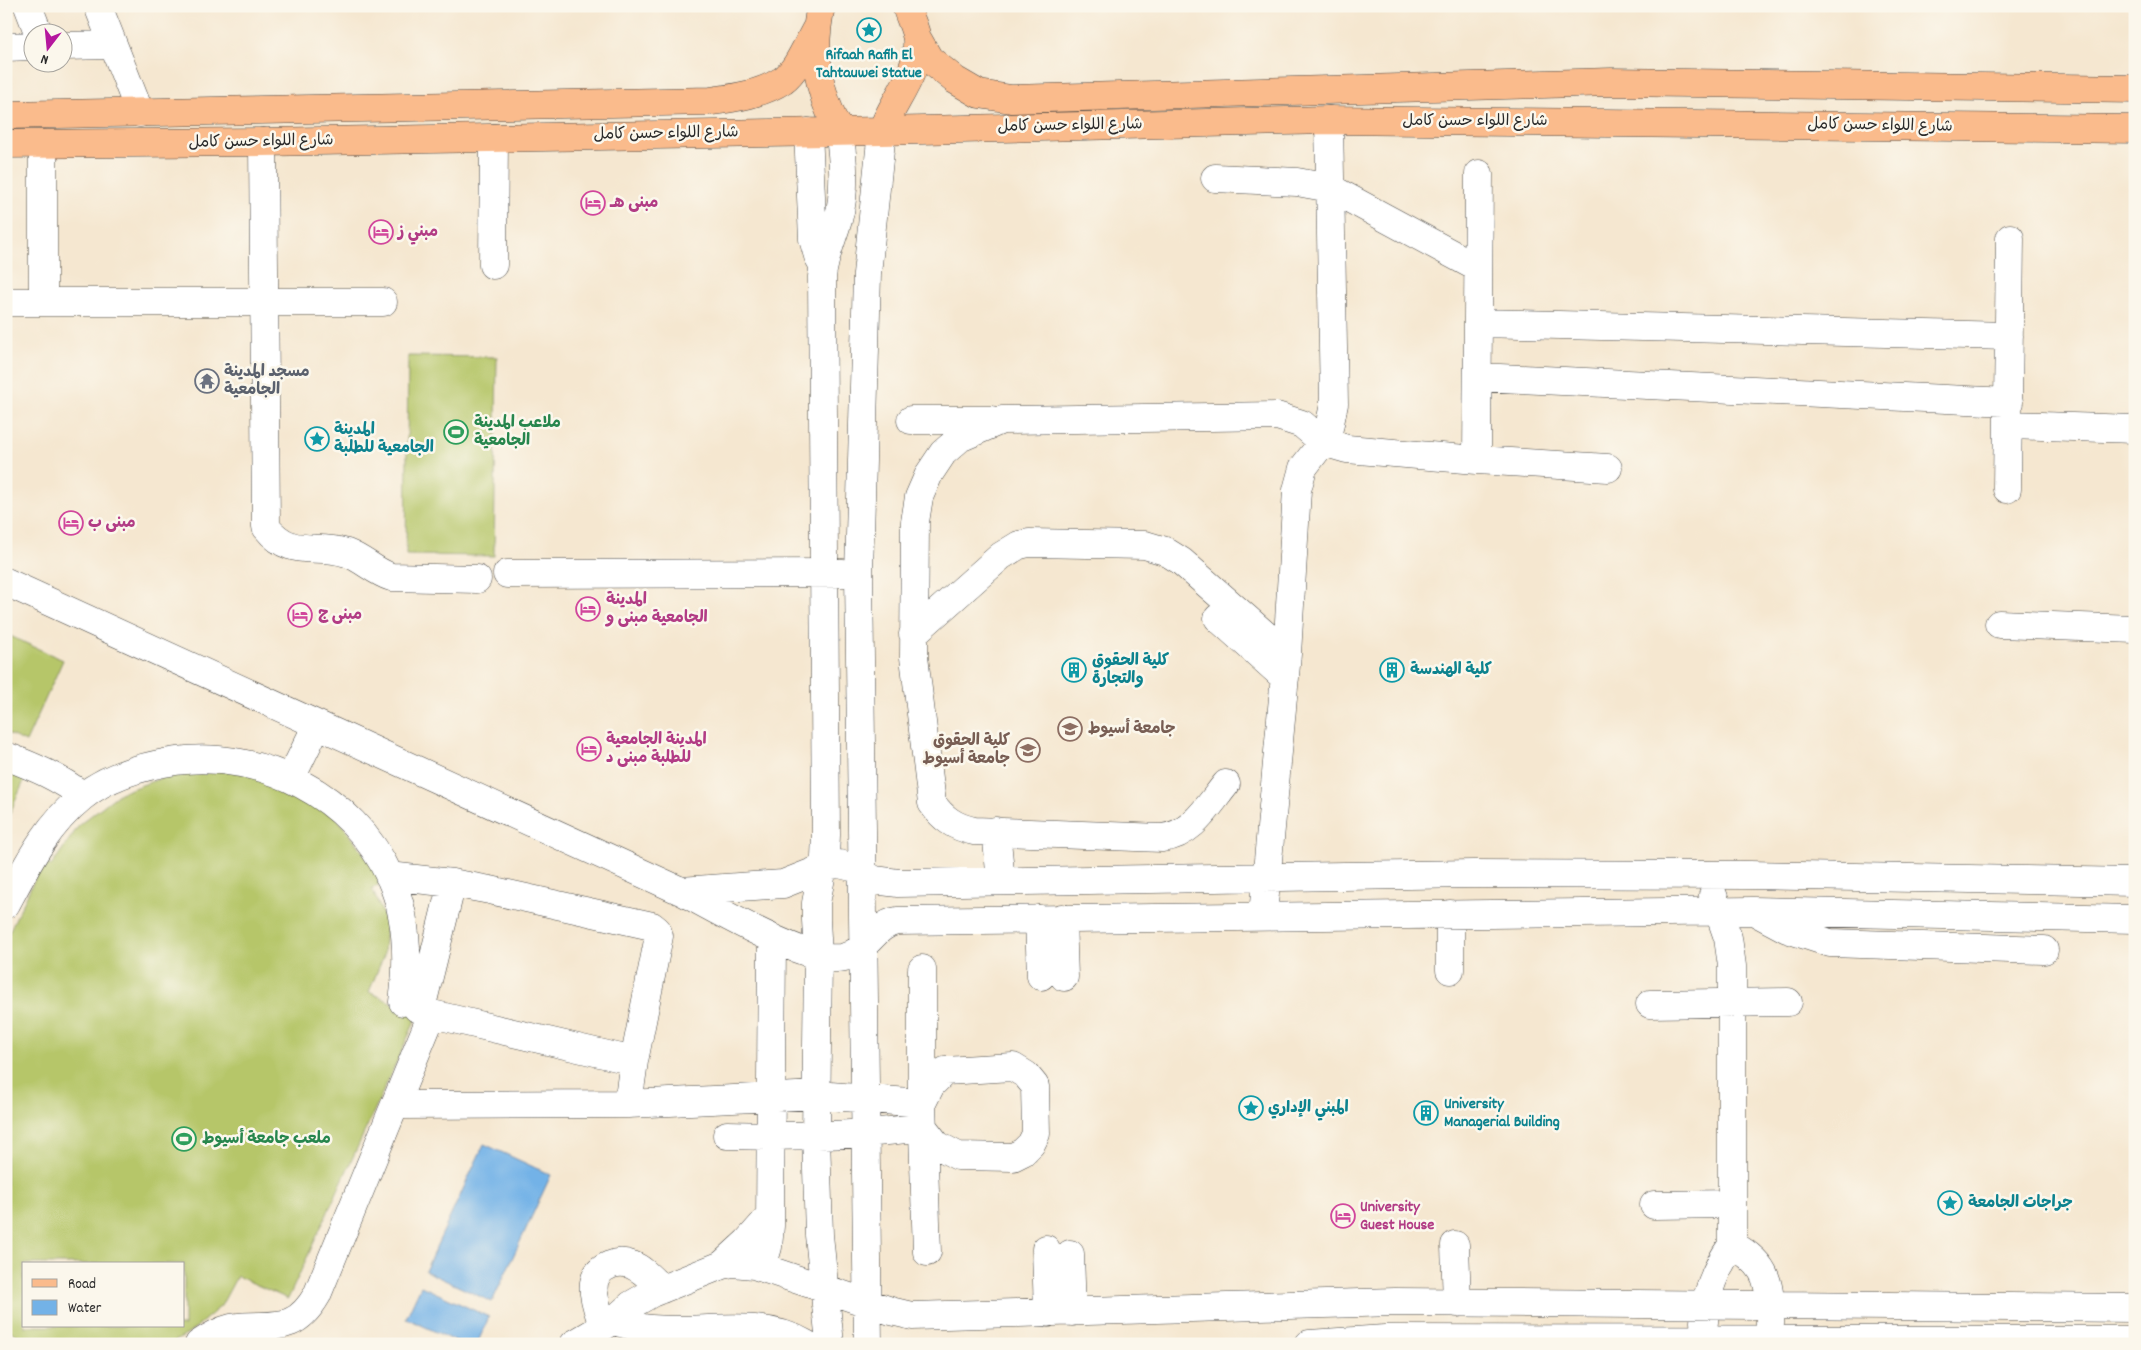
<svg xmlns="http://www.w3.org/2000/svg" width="2141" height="1350" viewBox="0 0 2141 1350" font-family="Dekko,'Playpen Sans Arabic',sans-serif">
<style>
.grass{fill:#b6c669;stroke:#70784a;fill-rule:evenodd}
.water{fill:#73b2e7;stroke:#4f6e89}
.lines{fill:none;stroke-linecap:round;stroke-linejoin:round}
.minor-casing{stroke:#494744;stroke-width:29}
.major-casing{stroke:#494744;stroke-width:29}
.minor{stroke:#fff;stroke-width:28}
.major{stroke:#fabb8c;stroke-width:28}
.labels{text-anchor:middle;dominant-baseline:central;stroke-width:5;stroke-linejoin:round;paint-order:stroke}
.culture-label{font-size:16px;font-weight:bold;fill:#0d838f;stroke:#fbf7ec;text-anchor:start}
.street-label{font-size:16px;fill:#2b2b2b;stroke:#fbf7ec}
.hotel-label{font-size:16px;font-weight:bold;fill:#b23c85;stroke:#fbf7ec;text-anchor:start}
.worship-label{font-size:16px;font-weight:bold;fill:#5b616d;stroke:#fbf7ec;text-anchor:start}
.leisure-label{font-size:16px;font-weight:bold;fill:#27864d;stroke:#fbf7ec;text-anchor:start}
.education-label{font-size:16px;font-weight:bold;fill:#785e54;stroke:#fbf7ec;text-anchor:start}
</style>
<rect width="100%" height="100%" fill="#fbf7ec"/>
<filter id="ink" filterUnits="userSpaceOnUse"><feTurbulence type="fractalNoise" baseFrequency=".02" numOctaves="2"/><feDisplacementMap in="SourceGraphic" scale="10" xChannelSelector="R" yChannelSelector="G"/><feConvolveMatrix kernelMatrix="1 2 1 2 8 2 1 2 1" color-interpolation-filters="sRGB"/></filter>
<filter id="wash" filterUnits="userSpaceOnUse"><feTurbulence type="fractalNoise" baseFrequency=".0096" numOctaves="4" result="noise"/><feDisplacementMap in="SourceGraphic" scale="20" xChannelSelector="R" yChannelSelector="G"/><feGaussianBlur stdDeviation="1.12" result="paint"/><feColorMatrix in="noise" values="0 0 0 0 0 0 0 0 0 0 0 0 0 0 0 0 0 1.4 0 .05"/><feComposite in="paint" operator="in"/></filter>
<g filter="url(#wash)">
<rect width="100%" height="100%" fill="#f5e7d0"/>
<path class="grass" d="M 408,356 L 497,357 L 494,556 L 406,555 Z
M 10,636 L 63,660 L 26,742 L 6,733 L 6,644 Z
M 6,765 L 27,774 L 6,822 Z
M 232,771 L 284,782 L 333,812 L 384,881 L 372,889 L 386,921 L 384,955 L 369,992 L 418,1015 L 288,1299 L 237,1276 L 221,1306 L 188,1334 L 170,1344 L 31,1344 L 6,1328 L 6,938 L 43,862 L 51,866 L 80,824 L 120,793 L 175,773 ZM 24,1264 L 184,1264 L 184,1326 L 24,1326 Z"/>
<path class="water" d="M 484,1144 L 551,1175 L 492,1302 L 425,1271 Z
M 421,1286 L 489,1317 L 477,1344 L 462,1344 L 406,1318 Z"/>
</g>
<g filter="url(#ink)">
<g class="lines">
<g class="minor-casing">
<path id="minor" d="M 28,6 L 38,32
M 98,6 L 140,113
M 62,46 L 113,45
M 6,47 L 32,46
M 808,132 L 813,239 L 818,256 L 823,265
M 263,142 L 266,527 C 292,560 315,542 347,553 C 363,559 375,572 391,577 L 477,579
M 43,144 L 43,302
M 1215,178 L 1297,182 L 1330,188 L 1478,268
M 493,265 L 494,138
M 6,302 L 383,302
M 1478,323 L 2009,336
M 1478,377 L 2009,402
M 911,420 L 991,420
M 2008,425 L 2135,429
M 1477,460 L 1479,174
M 2007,489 L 2010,238
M 507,574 L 843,573
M 6,582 L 681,891 C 713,908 813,967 845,957 C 867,951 874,925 897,921 L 1753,911 L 2135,919
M 1218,618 L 1285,678
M 1999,624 L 2135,629
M 913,634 L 1001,556 L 1019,545 L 1029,543 L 1145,545 L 1165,551 L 1181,561 L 1287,654
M 6,756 C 34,767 59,777 83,796
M 291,778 L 317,725
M 1226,784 C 1208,806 1192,835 1162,838 L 974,831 C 955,827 943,819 932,803 L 914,657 L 915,522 L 919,497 L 929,474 L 943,453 L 960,438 L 1002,420 L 1277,416 L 1302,424 L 1323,442 L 1347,449 L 1477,460 L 1608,468
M 996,831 L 1001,881
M 389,876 L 452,883 L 490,890 L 652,926 L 657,930 L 659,936 L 634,1061 L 628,1104
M 681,891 L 783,884 L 831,865 L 839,864 L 856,868 L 874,880 L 898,883 L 1473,874 L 1750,875 L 2135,882
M 6,904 C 27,865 46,826 82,797 C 108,776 142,766 176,761 C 262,750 353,795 390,877 C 408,917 409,960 403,1002
M 1450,914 L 1450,970
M 1759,914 L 1787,929 L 1830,943 L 2044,950
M 1263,915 L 1287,654 L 1297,490 L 1303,468 L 1323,442 L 1329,428 L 1334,404 L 1329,120
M 1062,918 L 1064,977
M 1039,919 L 1041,976
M 922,969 L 922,1103 L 927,1252
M 1650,1004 L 1788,1002
M 417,1008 L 432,1014 L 634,1061
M 421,1009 L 452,883
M 395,1105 L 628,1104 L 817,1095 L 922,1103 L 931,1085 L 945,1071 L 1013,1067 L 1026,1075 L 1035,1086 L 1036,1134 L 1031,1144 L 1023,1152 L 1013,1157 L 958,1156 L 937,1145 L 923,1127 C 858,1136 793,1137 727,1135
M 1654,1205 L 1732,1204
M 1455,1245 L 1457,1303
M 1732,1245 C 1769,1264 1771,1286 1770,1324
M 1046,1249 L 1048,1313
M 1070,1254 L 1072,1312
M 722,1265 L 747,1242 L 770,1216
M 762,1267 L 768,1247 L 770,1226 L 772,938
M 613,1321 C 626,1324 638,1328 651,1329 C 702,1334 760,1317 806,1344
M 1704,1322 C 1705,1293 1715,1269 1732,1245 L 1732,966 L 1728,938 L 1713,895
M 603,1326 C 597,1306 582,1276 610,1265 C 617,1262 625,1262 632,1265 C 643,1269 653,1281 662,1289
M 199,1344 C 209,1337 219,1331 231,1328 C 270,1321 292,1338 317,1295 L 432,1014
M 574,1344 L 613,1321 L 631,1305 L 652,1293 L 722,1265 L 733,1263 L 754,1265 L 891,1311 L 912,1316 L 1395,1302 L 2135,1308
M 830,1344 L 819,1235 L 816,1136 L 818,956 L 816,920 L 816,903 L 825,857 L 826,835 L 822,277 C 824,257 832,240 838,220 C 846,191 844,161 839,131
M 868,1344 L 859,573 L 867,274 L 882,131
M 1309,1344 L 1385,1339 L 2135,1340"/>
</g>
<g class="major-casing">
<path id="major" d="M 821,6 C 811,51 817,90 839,131
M 917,38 L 929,59 L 955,80 L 979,94 L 1011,99 L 1611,82 L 2135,89
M 6,115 L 711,101 C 735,98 762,94 783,80 C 798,69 807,44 817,27
M 882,131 C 893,100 919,75 917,40 C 916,29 909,17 906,6
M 6,144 L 263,142 L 882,131 L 1329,120 L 2135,129"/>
</g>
<use href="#minor" class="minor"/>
<use href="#major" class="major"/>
</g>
</g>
<defs>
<g id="sight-ring" transform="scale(1.25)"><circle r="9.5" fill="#fbf7ec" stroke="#0f9aa8" stroke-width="1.5"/><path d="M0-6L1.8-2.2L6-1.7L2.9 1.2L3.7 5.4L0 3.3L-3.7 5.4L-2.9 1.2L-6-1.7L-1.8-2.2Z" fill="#0f9aa8"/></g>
<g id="hotel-ring" transform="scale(1.25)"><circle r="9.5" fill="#fbf7ec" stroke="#d1479c" stroke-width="1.5"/><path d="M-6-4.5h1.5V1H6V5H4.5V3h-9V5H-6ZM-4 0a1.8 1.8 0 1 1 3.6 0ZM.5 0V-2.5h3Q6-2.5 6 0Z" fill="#d1479c"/></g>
<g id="temple-ring" transform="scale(1.25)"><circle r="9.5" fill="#fbf7ec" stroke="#6b7280" stroke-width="1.5"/><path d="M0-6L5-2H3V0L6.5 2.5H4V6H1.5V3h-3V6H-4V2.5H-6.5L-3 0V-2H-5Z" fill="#6b7280"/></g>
<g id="stadium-ring" transform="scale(1.25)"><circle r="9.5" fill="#fbf7ec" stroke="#2e9e5b" stroke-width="1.5"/><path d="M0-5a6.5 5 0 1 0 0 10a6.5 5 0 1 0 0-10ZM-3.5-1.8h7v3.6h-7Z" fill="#2e9e5b"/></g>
<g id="building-ring" transform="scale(1.25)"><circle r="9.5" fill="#fbf7ec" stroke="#0f9aa8" stroke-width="1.5"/><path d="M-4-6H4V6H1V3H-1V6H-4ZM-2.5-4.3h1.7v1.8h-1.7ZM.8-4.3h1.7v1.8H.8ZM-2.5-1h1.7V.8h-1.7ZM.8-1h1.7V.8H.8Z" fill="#0f9aa8"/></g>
<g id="university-ring" transform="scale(1.25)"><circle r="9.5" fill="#fbf7ec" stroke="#8d6e63" stroke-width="1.5"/><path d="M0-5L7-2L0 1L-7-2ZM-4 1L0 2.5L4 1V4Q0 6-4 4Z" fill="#8d6e63"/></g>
</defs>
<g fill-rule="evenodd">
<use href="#sight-ring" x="869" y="30"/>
<use href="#hotel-ring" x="593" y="203"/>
<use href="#hotel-ring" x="381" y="232"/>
<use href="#temple-ring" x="207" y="381"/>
<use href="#stadium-ring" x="456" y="432"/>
<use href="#sight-ring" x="317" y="439"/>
<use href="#hotel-ring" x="71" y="523"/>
<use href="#hotel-ring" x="588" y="609"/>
<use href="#hotel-ring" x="300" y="615"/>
<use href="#building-ring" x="1074" y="670"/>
<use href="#building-ring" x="1392" y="670"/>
<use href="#university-ring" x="1070" y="729"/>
<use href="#hotel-ring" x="589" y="749"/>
<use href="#university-ring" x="1028" y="750"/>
<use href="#sight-ring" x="1251" y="1108"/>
<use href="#building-ring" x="1426" y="1113"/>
<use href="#stadium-ring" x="184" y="1139"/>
<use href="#sight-ring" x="1950" y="1203"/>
<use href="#hotel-ring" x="1343" y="1216"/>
</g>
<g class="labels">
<g class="culture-label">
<text x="869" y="55" text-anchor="middle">Rifaah Rafih El<tspan x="869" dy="18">Tahtauwei Statue</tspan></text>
<text x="334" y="430">المدينة<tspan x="334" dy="18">الجامعية للطلبة</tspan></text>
<text x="1092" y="661">كلية الحقوق<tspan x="1092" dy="18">والتجارة</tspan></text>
<text x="1410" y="670">كلية الهندسة</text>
<text x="1444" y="1104">University<tspan x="1444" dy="18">Managerial Building</tspan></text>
<text x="1268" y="1108">المبني الإداري</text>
<text x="1968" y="1203">جراجات الجامعة</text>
</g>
<g class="street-label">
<text x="1475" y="121">شارع اللواء حسن كامل</text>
<text transform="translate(1070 126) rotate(-1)">شارع اللواء حسن كامل</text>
<text transform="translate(1880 126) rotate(1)">شارع اللواء حسن كامل</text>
<text transform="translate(666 134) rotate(-1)">شارع اللواء حسن كامل</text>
<text transform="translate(261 142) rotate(-1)">شارع اللواء حسن كامل</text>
</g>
<g class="hotel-label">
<text x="610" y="203">مبنى هـ</text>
<text x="398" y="232">مبني ز</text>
<text x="88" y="523">مبنى ب</text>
<text x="606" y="600">المدينة<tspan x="606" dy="18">الجامعية مبنى و</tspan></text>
<text x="318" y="615">مبنى ج</text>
<text x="606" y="740">المدينة الجامعية<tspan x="606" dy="18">للطلبة مبنى د</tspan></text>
<text x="1360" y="1207">University<tspan x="1360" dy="18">Guest House</tspan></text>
</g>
<g class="worship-label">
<text x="224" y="372">مسجد المدينة<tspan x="224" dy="18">الجامعية</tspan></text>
</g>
<g class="leisure-label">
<text x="474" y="423">ملاعب المدينة<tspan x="474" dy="18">الجامعية</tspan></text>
<text x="202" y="1139">ملعب جامعة أسيوط</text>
</g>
<g class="education-label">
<text x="1088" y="729">جامعة أسيوط</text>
<text x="1010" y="741" text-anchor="end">كلية الحقوق<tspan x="1010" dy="18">جامعة أسيوط</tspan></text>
</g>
</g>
<rect width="2141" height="1350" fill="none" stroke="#fbf7ec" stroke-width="25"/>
<rect x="22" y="1262" width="162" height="65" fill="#fbf7ec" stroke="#a8a59f"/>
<rect x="32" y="1279" width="25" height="8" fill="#fabb8c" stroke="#a8a59f"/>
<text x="68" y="1288" font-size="15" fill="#2b2b2b">Road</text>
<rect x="32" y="1300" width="25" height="15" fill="#73b2e7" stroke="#a8a59f"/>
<text x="68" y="1312" font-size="15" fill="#2b2b2b">Water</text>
<g transform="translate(48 48) rotate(196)"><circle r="24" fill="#fbf7ec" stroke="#a8a59f"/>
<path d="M0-4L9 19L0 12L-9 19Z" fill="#b5179e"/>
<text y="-8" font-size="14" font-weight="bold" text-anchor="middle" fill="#2b2b2b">N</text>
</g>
</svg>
